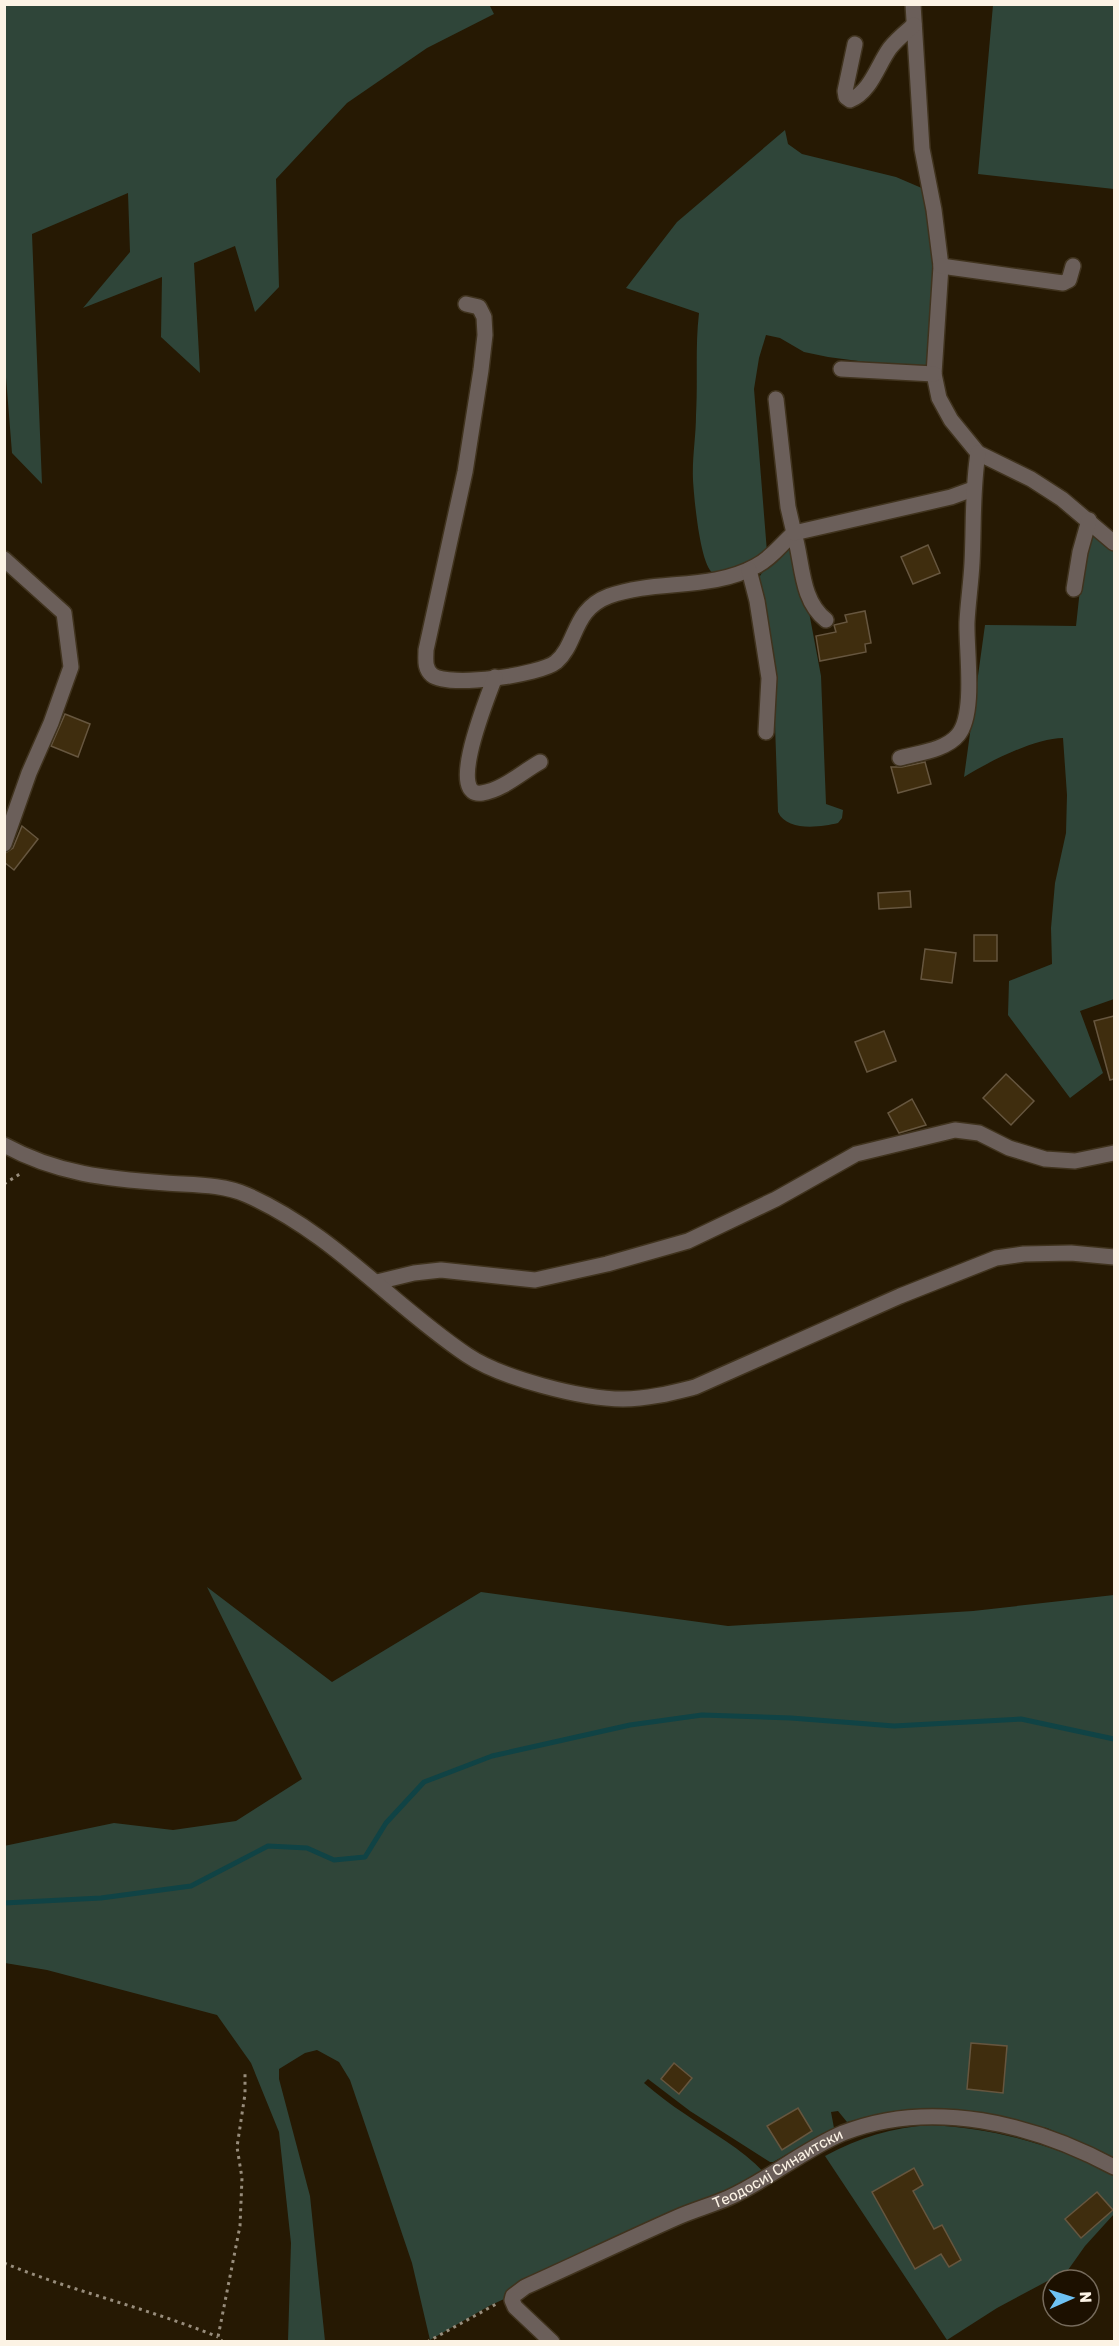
<svg xmlns="http://www.w3.org/2000/svg" width="1119" height="2346" viewBox="0 0 1119 2346" font-family="Rubik,sans-serif">
<style>
.green{fill:#2f4539}
.lines{fill:none;stroke-linecap:round;stroke-linejoin:round}
.stream{stroke:#104345;stroke-width:5}
.building{fill:#3f2d0e;stroke:#66563f;stroke-width:1.5}
.minor-casing{stroke:#40331e;stroke-width:18}
.tertiary-casing{stroke:#40331e;stroke-width:18}
.path{stroke:#988d7c;stroke-width:3;stroke-dasharray:3 4.5;stroke-linecap:butt}
.minor{stroke:#6b5f5a;stroke-width:15}
.tertiary{stroke:#6b5f5a;stroke-width:15}
.labels{text-anchor:middle;dominant-baseline:central;stroke-width:4.5;stroke-linejoin:round;paint-order:stroke}
.street-label{font-size:15px;fill:#fcf3e5;stroke:#1c1000}
</style>
<rect width="100%" height="100%" fill="#261903"/>
<path class="green" d="M 489,4 L 494,14 L 427,48 L 347,103 L 276,179 L 279,287 L 255,312 L 235,246 L 194,263 L 200,373 L 161,337 L 162,277 L 83,308 L 130,252 L 128,193 L 32,234 L 42,484 L 12,453 L 4,352 L 5,5 Z
M 993,5 L 1114,5 L 1114,189 L 978,174 Z
M 785,130 L 788,144 L 802,154 L 896,177 L 924,189 L 933,244 L 932,303 L 926,370 L 828,357 L 804,352 L 780,338 L 766,335 L 759,358 L 754,389 L 767,552 L 742,567 L 713,573 C 700,565 694,497 693,480 C 692,458 696,436 696,415 C 698,380 695,347 699,313 L 626,288 L 677,222 Z
M 1092,532 L 1114,551 L 1114,999 L 1080,1011 L 1103,1073 L 1070,1098 L 1008,1015 L 1009,981 L 1052,964 L 1051,928 L 1055,883 L 1066,833 L 1067,795 L 1063,738 C 1035,738 988,762 964,777 L 985,625 L 1076,626 L 1081,580 Z
M 791,544 L 809,612 L 821,676 L 826,804 L 843,810 L 842,818 L 838,823 C 821,827 787,832 778,812 L 773,666 L 757,581 L 763,571 Z
M 207,1587 L 332,1682 L 481,1592 L 728,1626 L 973,1611 L 1114,1595 L 1114,2158 L 1047,2128 L 957,2110 L 917,2110 L 893,2112 L 847,2122 L 838,2111 L 831,2112 L 834,2128 L 773,2162 L 770,2162 L 690,2111 L 648,2079 L 644,2083 C 657,2094 671,2105 685,2114 C 713,2134 744,2149 767,2176 L 489,2306 L 430,2340 L 412,2263 L 350,2080 L 339,2062 L 317,2050 L 305,2053 L 279,2069 L 279,2079 L 310,2196 L 325,2341 L 288,2341 L 291,2243 L 279,2132 L 251,2063 L 217,2015 L 47,1970 L 5,1963 L 4,1846 L 114,1823 L 173,1830 L 236,1821 L 302,1779 Z
M 931,2125 C 995,2128 1057,2146 1114,2175 L 1114,2214 L 1085,2246 L 1068,2270 L 997,2308 L 947,2340 L 825,2156 C 859,2138 892,2127 931,2125 Z"/>
<g class="lines">
<path class="stream" d="M 4,1903 L 101,1898 L 191,1886 L 268,1846 L 307,1848 L 334,1860 L 365,1857 L 386,1823 L 424,1782 L 492,1756 L 630,1725 L 702,1715 L 791,1718 L 894,1726 L 1021,1719 L 1114,1739"/>
</g>
<path class="building" d="M 928,545 L 940,573 L 913,584 L 901,557 Z
M 865,611 L 871,643 L 865,644 L 866,652 L 820,661 L 816,636 L 836,632 L 834,625 L 847,622 L 845,615 Z
M 65,714 L 90,724 L 78,757 L 51,746 Z
M 925,762 L 931,784 L 898,793 L 891,767 L 902,767 Z
M 22,826 L 38,839 L 14,870 L 4,862 L 4,854 L 13,848 Z
M 910,891 L 911,907 L 879,909 L 878,893 Z
M 974,935 L 997,935 L 997,961 L 974,961 Z
M 925,949 L 956,953 L 952,983 L 921,979 Z
M 1114,1016 L 1114,1079 L 1110,1080 L 1094,1021 Z
M 884,1031 L 896,1061 L 867,1072 L 855,1042 Z
M 1006,1074 L 1034,1101 L 1011,1125 L 983,1098 Z
M 912,1099 L 926,1125 L 899,1133 L 888,1113 Z
M 971,2043 L 1007,2046 L 1003,2093 L 967,2089 Z
M 674,2063 L 692,2078 L 679,2094 L 661,2079 Z
M 798,2108 L 812,2131 L 782,2150 L 767,2126 Z
M 914,2168 L 923,2185 L 913,2191 L 934,2229 L 942,2225 L 961,2260 L 949,2267 L 941,2254 L 915,2269 L 872,2192 Z
M 1097,2192 L 1113,2210 L 1081,2238 L 1065,2219 Z"/>
<g class="lines">
<g class="minor-casing">
<g id="minor">
<path d="M 913,4 L 922,149 L 934,210 L 941,266 L 934,374 L 939,398 L 951,420 L 978,453 L 1031,479 L 1062,499 L 1114,543"/>
<path d="M 855,44 L 845,91 L 846,97 L 850,100 C 871,92 878,64 890,48 C 897,39 906,32 914,25"/>
<path d="M 941,266 L 1063,283 L 1069,280 L 1073,266"/>
<path d="M 466,304 L 479,307 L 484,317 L 485,335 L 481,370 L 465,472 L 426,650 C 426,659 424,668 432,675 C 449,688 540,675 556,662 C 578,643 572,610 609,596 C 656,579 711,591 756,566 C 772,558 781,544 794,533 C 803,562 800,600 826,620"/>
<path d="M 841,369 L 934,374"/>
<path d="M 776,399 L 788,507 L 794,533 L 951,497 L 973,489"/>
<path d="M 4,559 L 64,613 L 71,667 L 51,723 L 29,773 L 4,844"/>
<path d="M 749,570 L 757,601 L 769,678 L 766,732"/>
<path d="M 1074,589 L 1080,552 L 1089,520"/>
<path d="M 495,677 C 489,694 445,799 482,793 C 503,790 522,772 540,762"/>
<path d="M 900,758 C 918,753 946,750 958,735 C 976,714 966,649 967,622 C 968,602 971,583 972,563 C 974,525 972,491 978,453"/>
<path d="M 377,1282 L 414,1273 L 441,1270 L 535,1280 L 607,1264 L 688,1241 L 776,1199 L 856,1154 L 955,1130 L 979,1133 L 1009,1148 L 1045,1159 L 1075,1161 L 1114,1153"/>
<path id="s1" d="M 552,2342 L 515,2307 L 512,2300 L 513,2296 L 525,2287 C 576,2264 626,2240 678,2217 C 694,2210 712,2205 728,2198 C 768,2180 803,2150 843,2133 C 932,2098 1034,2124 1114,2167"/>
</g>
</g>
<g class="tertiary-casing">
<path id="tertiary" d="M 4,1145 C 57,1174 108,1179 166,1183 C 192,1185 223,1184 247,1195 C 333,1233 391,1304 467,1355 C 501,1378 582,1399 623,1399 C 648,1399 671,1393 695,1387 L 900,1296 L 996,1258 L 1024,1254 L 1071,1253 L 1114,1257"/>
</g>
<path class="path" d="M 4,1184 L 23,1172
M 4,2263 C 74,2292 148,2308 218,2337
M 223,2342 L 218,2337 L 240,2226 L 242,2178 L 237,2147 L 245,2094 L 245,2074
M 427,2342 L 498,2303"/>
<use href="#minor" class="minor"/>
<use href="#tertiary" class="tertiary"/>
</g>
<g class="labels">
<g class="street-label">
<text stroke="none"><textPath href="#s1" startOffset="357">Теодосиј Синаитски</textPath></text>
</g>
</g>
<rect width="1119" height="2346" fill="none" stroke="#fcf3e5" stroke-width="12"/>
<g transform="translate(1071 2298) rotate(87)"><circle r="28" fill="#1c1000" stroke="#766b5c" stroke-width="1.5"/>
<path d="M0-4.5L10 22L0 15L-10 22Z" fill="#6ec2f3"/>
<text y="-9" font-size="16" font-weight="bold" text-anchor="middle" fill="#fcf3e5">N</text>
</g>
</svg>
